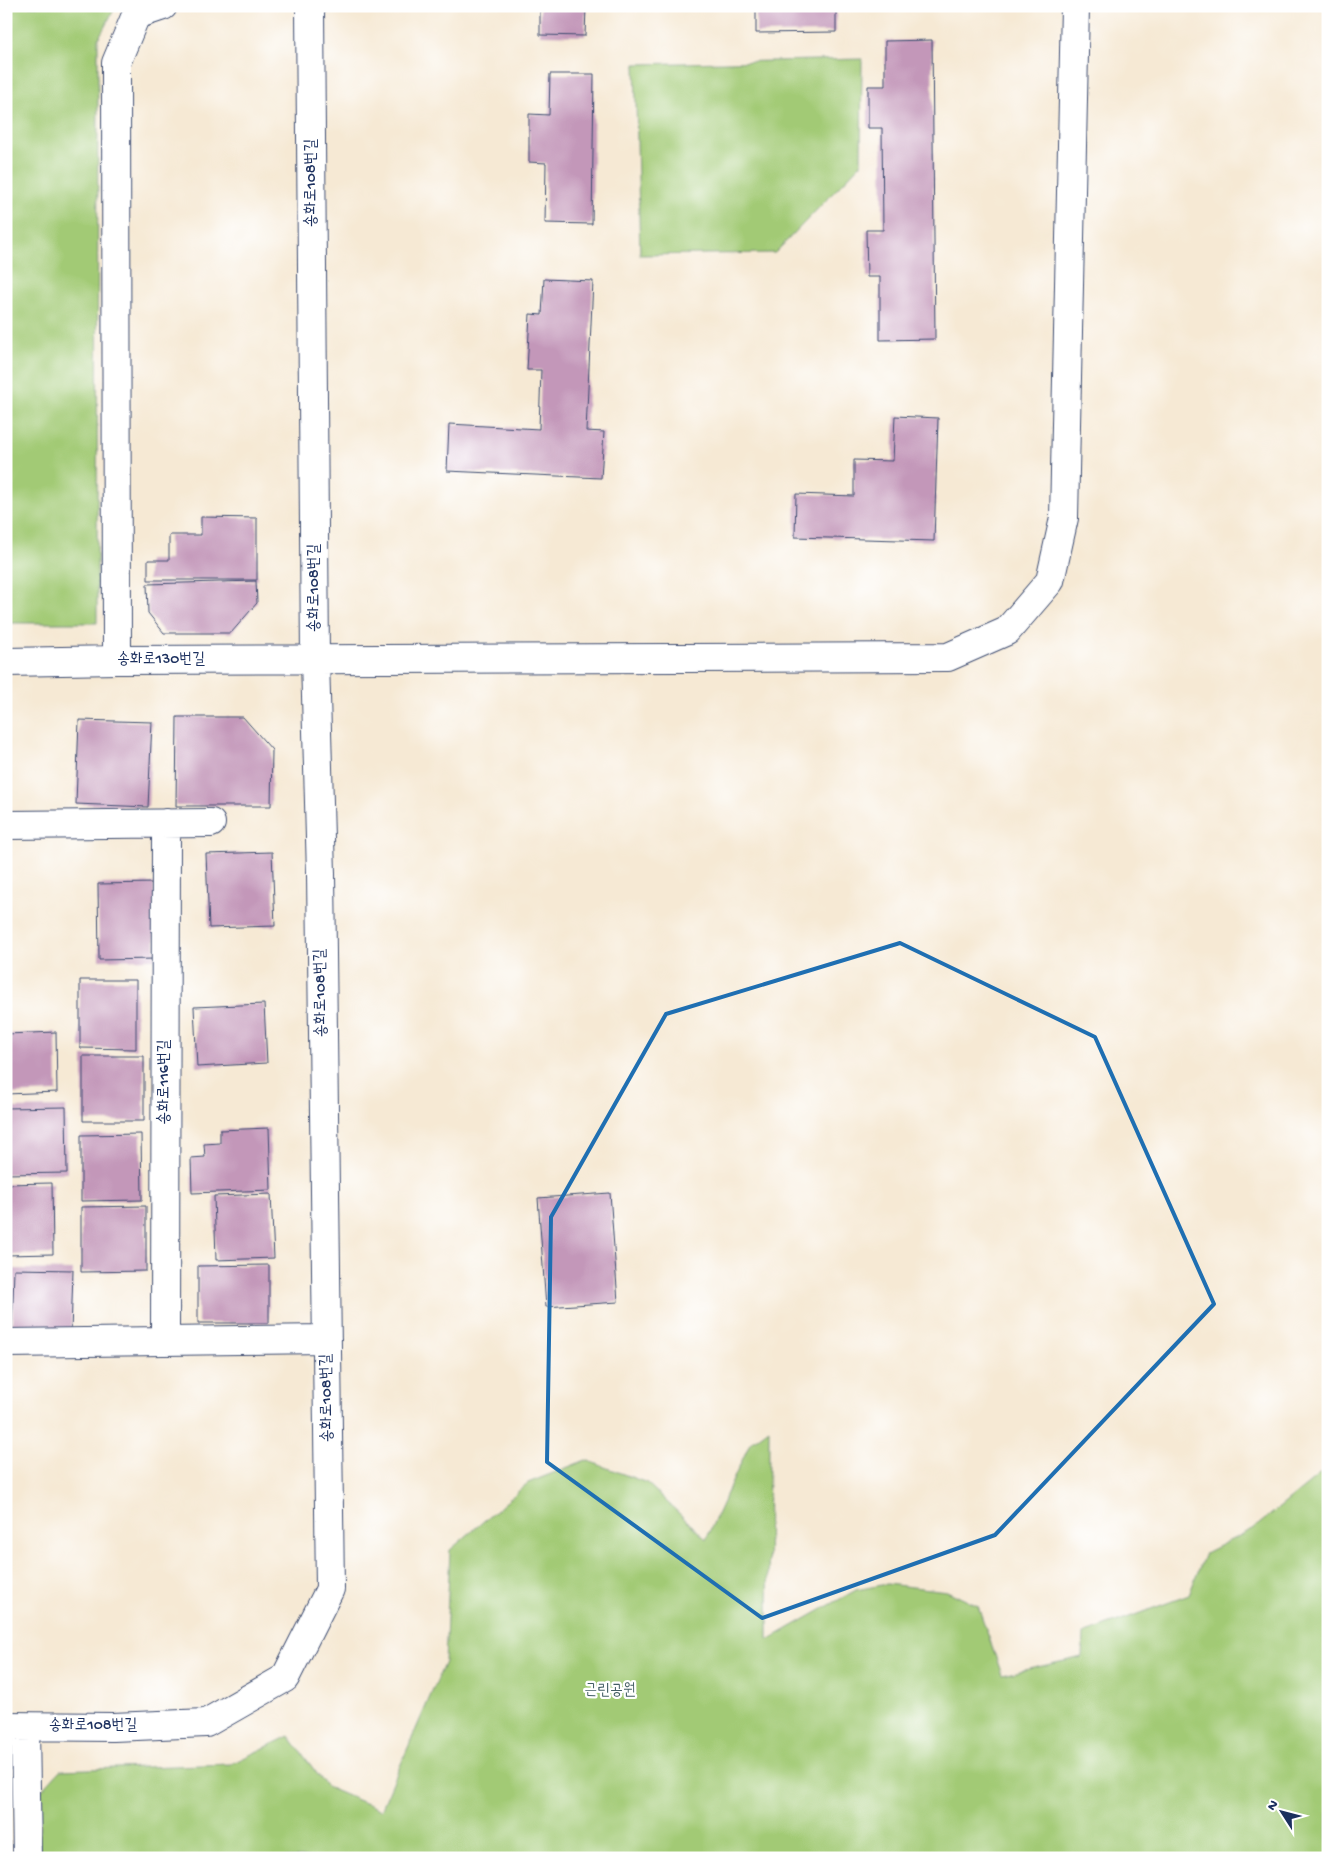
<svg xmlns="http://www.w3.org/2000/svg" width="1334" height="1864" viewBox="0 0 1334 1864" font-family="'Gochi Hand','Poor Story',sans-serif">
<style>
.green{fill:#a2ca75;stroke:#5e7c6a}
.building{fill:#c397b9}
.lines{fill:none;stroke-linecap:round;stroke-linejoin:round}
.minor-casing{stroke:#3c4b70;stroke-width:30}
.minor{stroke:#fff;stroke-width:28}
.marked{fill:none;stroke:#1f6fb2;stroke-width:4;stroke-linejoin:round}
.labels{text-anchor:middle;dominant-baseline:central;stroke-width:4.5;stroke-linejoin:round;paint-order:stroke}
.street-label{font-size:16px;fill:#1b2f5e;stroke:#fff}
.park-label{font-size:16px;fill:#445e65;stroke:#fff}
</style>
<rect width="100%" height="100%" fill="#fff"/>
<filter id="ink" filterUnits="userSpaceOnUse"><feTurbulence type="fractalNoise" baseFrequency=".02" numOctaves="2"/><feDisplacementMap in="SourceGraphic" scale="10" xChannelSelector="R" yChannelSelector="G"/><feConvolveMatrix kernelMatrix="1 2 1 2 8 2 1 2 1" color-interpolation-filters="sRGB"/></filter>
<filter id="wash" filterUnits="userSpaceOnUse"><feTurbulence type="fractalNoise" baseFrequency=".0096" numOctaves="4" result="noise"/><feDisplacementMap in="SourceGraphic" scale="20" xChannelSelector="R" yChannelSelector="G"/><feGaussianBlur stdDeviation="1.12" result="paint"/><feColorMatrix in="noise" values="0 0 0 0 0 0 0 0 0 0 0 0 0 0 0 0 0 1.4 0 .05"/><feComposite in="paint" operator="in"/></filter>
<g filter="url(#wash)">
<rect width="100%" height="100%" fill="#f6e9d4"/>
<path class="green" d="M 6,6 L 116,6 L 98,39 L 97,623 L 6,623 Z
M 862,59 L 861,164 L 775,253 L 640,255 L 635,64 Z
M 769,1429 L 768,1640 L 856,1590 L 887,1584 L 947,1591 L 978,1606 L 1002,1675 L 1082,1657 L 1083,1634 L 1189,1595 L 1205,1553 L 1253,1529 L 1328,1468 L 1328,1858 L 39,1858 L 40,1792 L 60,1770 L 231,1764 L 289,1736 L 327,1787 L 381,1810 L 445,1662 L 450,1550 L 528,1483 L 586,1460 L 647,1483 L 706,1539 L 750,1443 Z"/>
<g id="blocks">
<path class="building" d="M 540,6 L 586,6 L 585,36 L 540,35 Z
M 756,6 L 836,6 L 836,32 L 756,33 Z
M 932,40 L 935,339 L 880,340 L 880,277 L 867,277 L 866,230 L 883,230 L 882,128 L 868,128 L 868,86 L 885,86 L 885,41 Z
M 550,74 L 594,74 L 592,224 L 545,223 L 546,163 L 529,162 L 529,114 L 549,115 Z
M 544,279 L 593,281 L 586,431 L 604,432 L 601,478 L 447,471 L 449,424 L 539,429 L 541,370 L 527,370 L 530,314 L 542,315 Z
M 895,416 L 938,418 L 934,541 L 795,537 L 796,494 L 854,496 L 854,460 L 893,461 Z
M 201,517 L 257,518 L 257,580 L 148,580 L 148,560 L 169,560 L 169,535 L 201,535 Z
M 256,581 L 257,603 L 231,633 L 164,633 L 148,613 L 147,584 Z
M 177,717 L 243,717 L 272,750 L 271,806 L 176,806 Z
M 79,720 L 152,722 L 148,807 L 76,804 Z
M 272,852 L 275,926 L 209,928 L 206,854 Z
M 154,883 L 155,959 L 99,960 L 98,884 Z
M 80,980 L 136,980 L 136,1049 L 80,1048 Z
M 264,1004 L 267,1063 L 197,1067 L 194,1007 Z
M 56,1032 L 57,1092 L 6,1094 L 6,1034 Z
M 83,1056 L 144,1056 L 144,1121 L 83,1121 Z
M 66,1107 L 67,1173 L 6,1174 L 6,1108 Z
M 269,1128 L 271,1190 L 192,1193 L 191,1158 L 205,1157 L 204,1144 L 220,1143 L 220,1130 Z
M 141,1134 L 142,1200 L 81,1201 L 81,1135 Z
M 52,1183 L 53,1254 L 6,1255 L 6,1184 Z
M 610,1193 L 618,1302 L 546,1307 L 538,1198 Z
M 271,1194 L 274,1258 L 216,1260 L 214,1196 Z
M 146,1206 L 146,1271 L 81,1272 L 81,1207 Z
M 269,1265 L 269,1323 L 198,1323 L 198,1266 Z
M 14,1269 L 73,1270 L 71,1333 L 12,1332 Z"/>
</g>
</g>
<g filter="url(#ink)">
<use href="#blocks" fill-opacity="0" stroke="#3c4b70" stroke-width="1"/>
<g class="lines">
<g class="minor-casing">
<path id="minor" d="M 117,660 L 116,63 L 136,15 L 163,6
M 6,662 L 117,660 L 948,657 L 1007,631 L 1050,581 L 1064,518 L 1075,6
M 6,825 L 211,823
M 165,1341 L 166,823
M 6,1343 L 327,1339
M 6,1726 L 113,1727 L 206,1723 L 285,1678 L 330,1589 L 321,874 L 315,660 L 310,6
M 25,1727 L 27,1858"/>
</g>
<use href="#minor" class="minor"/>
</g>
</g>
<path class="marked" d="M 900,943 L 1095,1037 L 1214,1304 L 995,1535 L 762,1618 L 547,1462 L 551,1217 L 666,1014 Z"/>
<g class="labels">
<g class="street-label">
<text transform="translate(312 183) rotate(-90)">송화로108번길</text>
<text transform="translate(315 588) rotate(-90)">송화로108번길</text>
<text x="161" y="660">송화로130번길</text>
<text transform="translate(322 993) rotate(-91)">송화로108번길</text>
<text transform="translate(165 1082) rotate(-90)">송화로116번길</text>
<text transform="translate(328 1398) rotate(-91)">송화로108번길</text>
<text x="93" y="1726">송화로108번길</text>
</g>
<g class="park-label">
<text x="610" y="1691">근린공원</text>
</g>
</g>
<rect width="1334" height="1864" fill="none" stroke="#fff" stroke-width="25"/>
<g transform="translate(1282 1812) rotate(306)" stroke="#ffffff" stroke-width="4" paint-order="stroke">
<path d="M0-4L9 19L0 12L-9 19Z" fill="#1b2f5e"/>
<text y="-8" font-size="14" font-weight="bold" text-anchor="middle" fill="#1b2f5e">N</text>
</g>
</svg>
